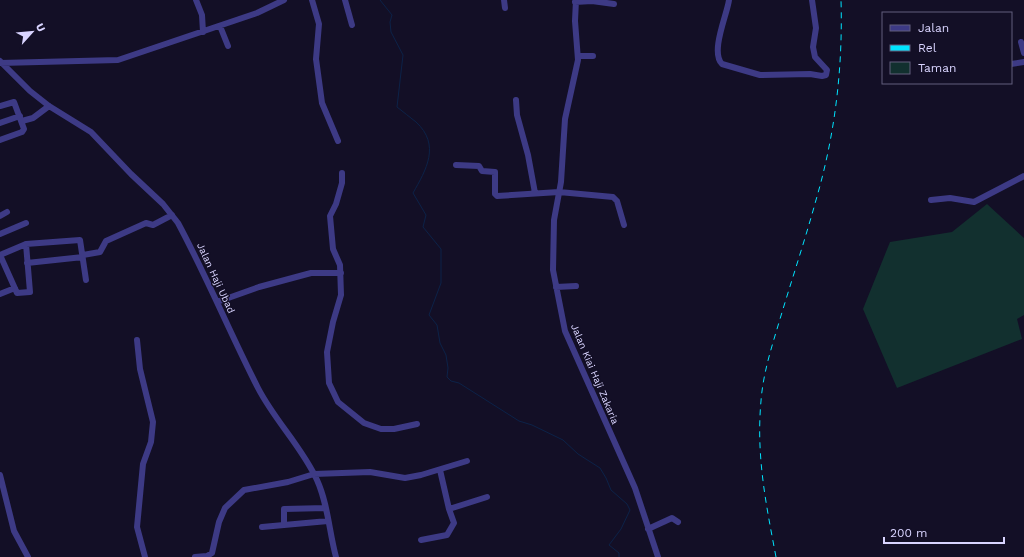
<svg xmlns="http://www.w3.org/2000/svg" width="1024" height="557" viewBox="0 0 1024 557" font-family="'Work Sans',sans-serif">
<style>
.green{fill:#12302f}
.lines{fill:none;stroke-linecap:round;stroke-linejoin:round}
.stream{stroke:#0c2248;stroke-width:1}
.minor{stroke:#3d3a85;stroke-width:6}
.rail{stroke:#00e5ff;stroke-width:1;stroke-dasharray:6 5;stroke-linecap:butt}
.labels{text-anchor:middle;dominant-baseline:central;stroke-width:3;stroke-linejoin:round;paint-order:stroke}
.street-label{font-size:10px;fill:#d9d4ff;stroke:#130f26}
</style>
<rect width="100%" height="100%" fill="#130f26"/>
<path class="green" d="M 987,204 L 1024,238 L 1024,315 L 1017,319 L 1022,339 L 897,388 L 863,309 L 890,242 L 952,232 Z"/>
<g class="lines">
<path class="stream" d="M 380,0 L 392,15 L 390,22 L 391,32 L 403,55 L 397,107 C 403,112 410,117 416,122 C 441,145 426,170 413,193 L 426,215 L 423,227 L 441,249 L 441,283 L 429,315 L 437,325 L 440,343 L 446,355 L 448,368 L 447,377 L 451,381 L 459,383 L 519,421 L 532,425 L 563,440 L 578,454 L 600,468 L 606,478 L 611,490 L 627,504 L 630,510 L 621,529 L 609,545 L 619,553 L 619,557"/>
<path class="minor" d="M 196,0 L 202,15 L 203,32
M 312,0 L 319,24 L 316,59 L 322,103 L 338,141
M 345,0 L 352,25
M 504,0 L 505,8
M 576,0 L 575,21 L 578,60 L 565,119 L 561,182 L 554,220 L 553,270 L 565,331 L 635,488 L 658,557
M 729,0 C 727,15 710,52 722,64 L 760,75 L 810,74 L 822,76 L 826,75 L 827,70 L 815,57 L 813,47 L 816,28 L 812,0
M 575,2 L 592,1 L 614,4
M 220,26 L 228,46
M 1021,42 L 1024,53
M 578,56 L 593,56
M 0,61 L 30,91 L 49,106 L 91,132 L 131,174 L 163,204 L 178,223 C 207,277 230,333 258,388 C 275,421 302,447 317,480 C 328,504 329,531 336,557
M 0,63 L 118,60 L 257,13 L 284,0
M 1011,64 L 1024,62
M 516,100 L 517,115 L 528,155 L 535,193
M 0,106 L 14,102 L 24,129 L 22,132 L 0,140
M 22,121 L 33,118 L 49,106
M 0,123 L 20,116
M 456,165 L 479,166 L 482,171 L 495,172 L 495,194 L 497,196 L 559,192 L 613,197 L 617,201 L 624,225
M 342,173 L 342,183 L 336,204 L 330,216 L 333,249 L 340,265 L 341,295 L 333,322 L 327,352 L 329,383 L 338,402 L 364,423 L 381,429 L 394,429 L 417,424
M 931,200 L 950,198 L 974,202 L 1024,176
M 0,216 L 7,212
M 0,234 L 26,223
M 0,255 L 26,244 L 80,240 L 86,280
M 0,255 L 17,293 L 30,292 L 26,244
M 83,255 L 100,252 L 106,241 L 146,223 L 153,225 L 172,215
M 27,263 L 83,257
M 556,287 L 576,286
M 0,294 L 15,288
M 217,302 L 259,287 L 311,273 L 341,273
M 137,340 L 140,369 L 153,422 L 151,442 L 143,464 L 137,527 L 145,557
M 440,470 L 449,509 L 487,497
M 0,475 L 14,531 L 28,557
M 284,525 L 284,509 L 326,508
M 262,527 L 328,521
M 648,529 L 672,518 L 678,522
M 421,540 L 447,535 L 454,523 L 449,509
M 195,557 L 207,556 L 212,553 L 219,522 L 225,508 L 244,490 L 288,482 L 314,474 L 370,472 L 405,478 L 421,475 L 467,461"/>
<path class="rail" d="M 776,557 C 766,504 756,456 761,401 C 763,373 772,346 780,319 C 792,279 805,240 816,200 C 835,135 843,68 841,0"/>
</g>
<g class="labels">
<g class="street-label">
<text transform="translate(216 278) rotate(65)">Jalan Haji Ubad</text>
<text transform="translate(595 374) rotate(67)">Jalan Kiai Haji Zakaria</text>
</g>
</g>
<rect x="882" y="12" width="130" height="72" fill="#130f26" stroke="#625e7d"/>
<rect x="890" y="25" width="20" height="6" fill="#3d3a85" stroke="#625e7d"/>
<text x="918" y="32" font-size="12" fill="#d9d4ff">Jalan</text>
<rect x="890" y="45" width="20" height="6" fill="#00e5ff" stroke="#625e7d"/>
<text x="918" y="52" font-size="12" fill="#d9d4ff">Rel</text>
<rect x="890" y="62" width="20" height="12" fill="#12302f" stroke="#625e7d"/>
<text x="918" y="72" font-size="12" fill="#d9d4ff">Taman</text>
<g transform="translate(32 32) rotate(63)" stroke="#130f26" stroke-width="3" paint-order="stroke">
<path d="M0-3L7 15L0 10L-7 15Z" fill="#d9d4ff"/>
<text y="-6" font-size="11" font-weight="bold" text-anchor="middle" fill="#d9d4ff">U</text>
</g>
<path d="M884 537v6h120v-6" fill="none" stroke="#d9d4ff" stroke-width="2"/>
<text x="890" y="537" font-size="12" fill="#d9d4ff" stroke="#130f26" stroke-width="3" paint-order="stroke">200 m</text>
</svg>
